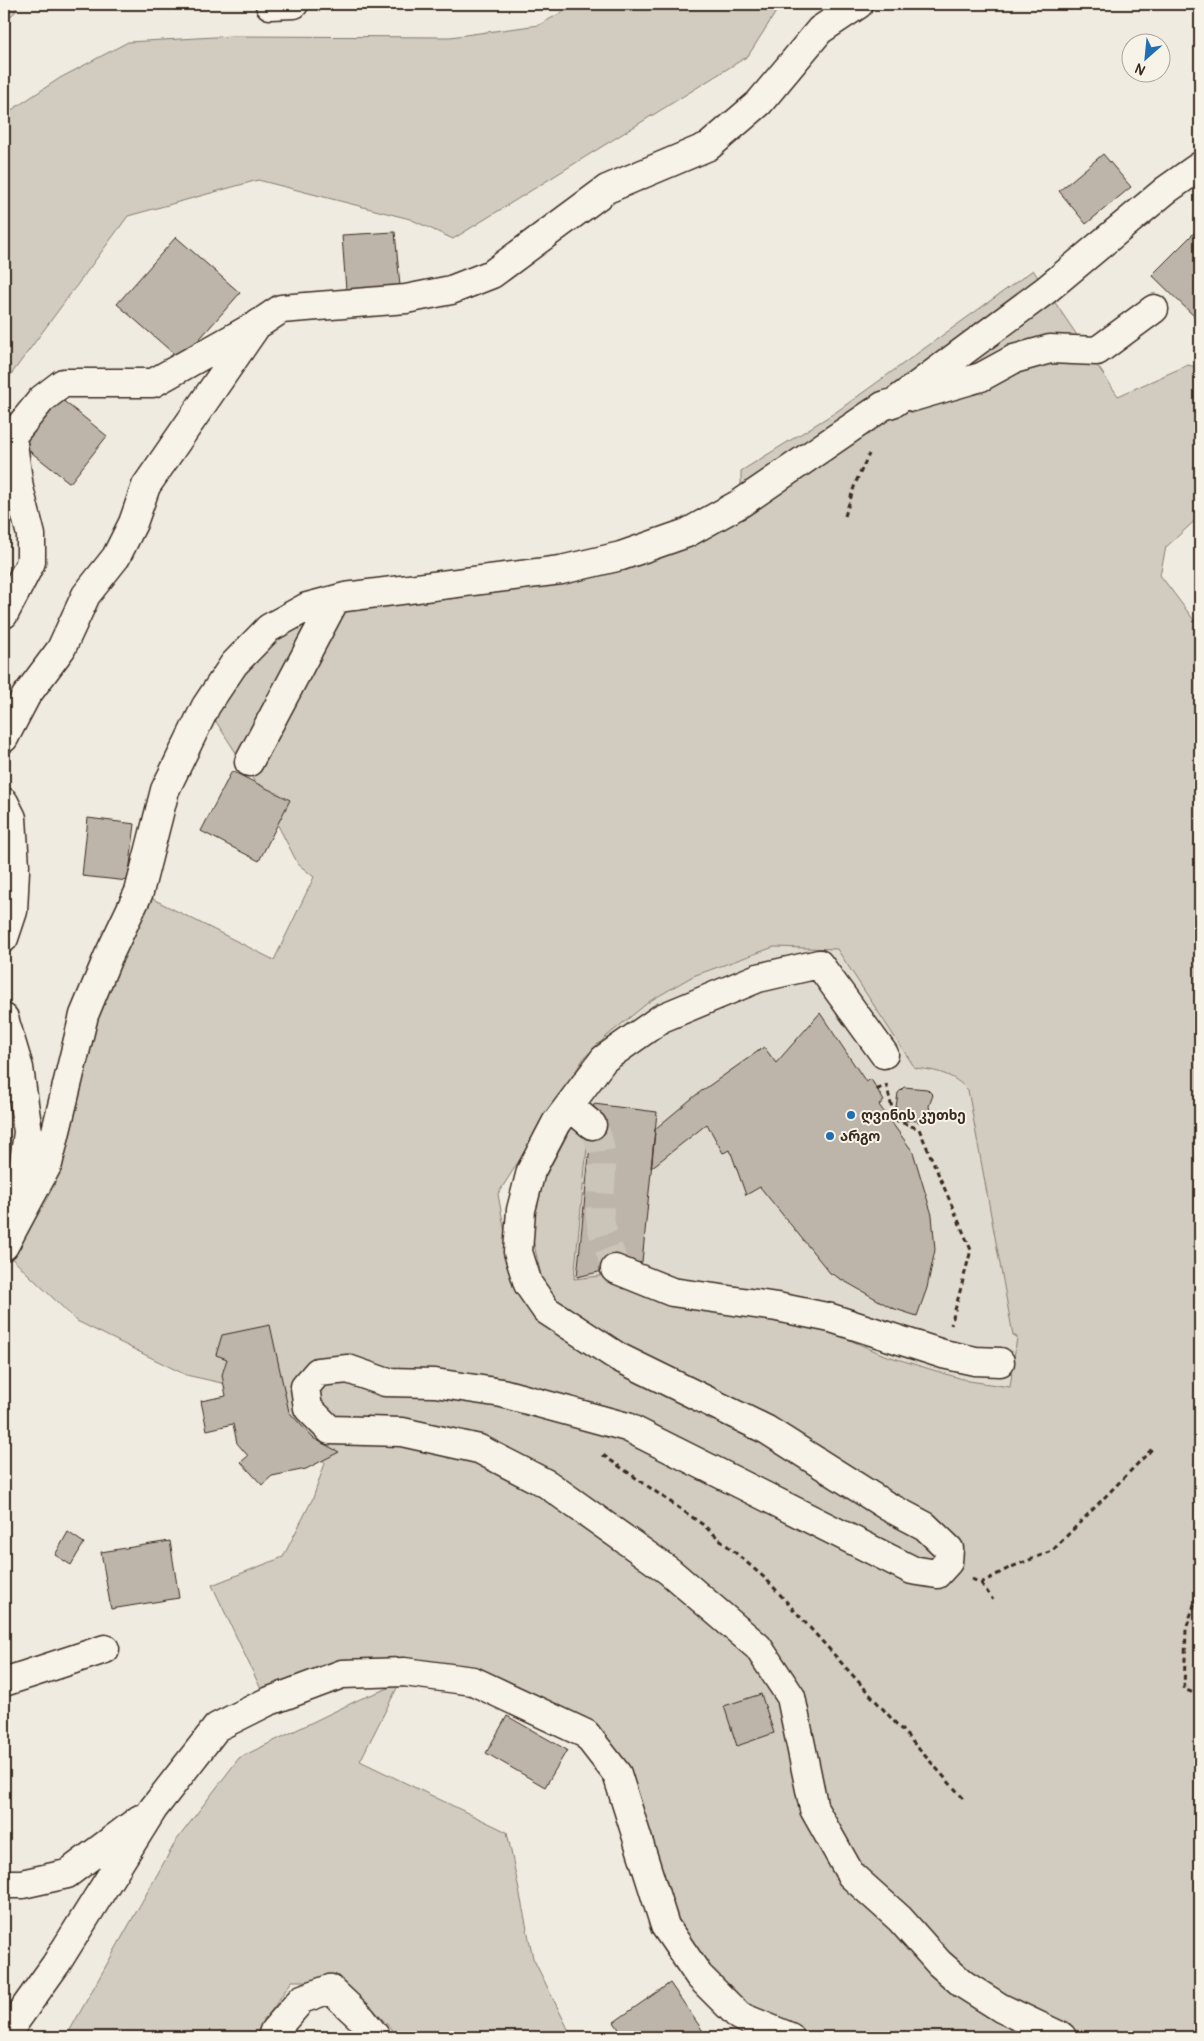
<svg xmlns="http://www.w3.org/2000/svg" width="1204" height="2041" viewBox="0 0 1204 2041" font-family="Pangolin,'Noto Sans Georgian',sans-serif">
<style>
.built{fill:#e0dbd0}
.green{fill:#d1cbc0;stroke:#867a6f;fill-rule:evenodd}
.building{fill:#bdb5aa;stroke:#3b2a1e}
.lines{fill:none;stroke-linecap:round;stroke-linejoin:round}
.minor-tunnel{stroke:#cbc4b9;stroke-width:28;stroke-dasharray:28 14;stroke-linecap:butt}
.minor-casing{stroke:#3b2a1e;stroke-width:31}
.path{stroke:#3b2a1e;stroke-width:3;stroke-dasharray:5 4;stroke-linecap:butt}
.minor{stroke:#f7f3e8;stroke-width:28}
.poi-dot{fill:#1f6fb2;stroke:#f7f3e8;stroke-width:2}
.labels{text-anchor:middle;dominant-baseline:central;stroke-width:4;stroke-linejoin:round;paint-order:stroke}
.poi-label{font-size:14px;font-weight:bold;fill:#3b2a1e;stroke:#f7f3e8;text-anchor:start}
</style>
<rect width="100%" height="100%" fill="#efebe0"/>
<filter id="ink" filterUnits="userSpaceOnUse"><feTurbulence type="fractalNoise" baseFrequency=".02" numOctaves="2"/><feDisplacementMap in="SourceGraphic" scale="10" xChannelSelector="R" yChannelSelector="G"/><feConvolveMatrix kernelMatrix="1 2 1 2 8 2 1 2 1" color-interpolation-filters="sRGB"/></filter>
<g filter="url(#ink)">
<path class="built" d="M 774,947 L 838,949 L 915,1068 L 940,1070 L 962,1084 L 968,1090 L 1013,1335 L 1017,1337 L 1010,1387 L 969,1381 L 884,1355 L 820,1327 L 608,1275 L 574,1279 L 589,1128 L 557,1102 L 584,1058 L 608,1035 L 650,1001 L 693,976 Z"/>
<path class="green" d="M 4,4 L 18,4 L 15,12 L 4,23 Z
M 577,4 L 781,4 L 748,56 L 453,239 L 410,219 L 258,180 L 128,216 L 4,384 L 4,115 L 60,78 L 128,42 L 232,36 L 450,37 L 539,25 Z
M 1033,270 L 1118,396 L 1188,365 L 1200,368 L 1200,516 L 1166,547 L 1160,575 L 1200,628 L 1200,2037 L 790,2037 L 699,1976 L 586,1734 L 404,1672 L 267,1702 L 212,1585 L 283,1557 L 313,1498 L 325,1463 L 298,1430 L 253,1390 L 186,1375 L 77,1321 L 4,1251 L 139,892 L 274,960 L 314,877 L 298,864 L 258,787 L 206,706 L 307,607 L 561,570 L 741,503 L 741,471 L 836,412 ZM 774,947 L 837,949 L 915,1068 C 936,1070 953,1074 968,1090 L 1013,1335 L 1017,1337 L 1010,1387 L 969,1381 L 884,1355 L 820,1327 L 608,1275 L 574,1279 L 589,1127 L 573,1124 L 544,1179 L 531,1231 L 541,1276 L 506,1238 L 498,1194 L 584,1058 L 608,1035 L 650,1001 L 693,976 Z
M 399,1684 L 360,1761 L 507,1832 L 533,1958 L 572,2037 L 399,2037 L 367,2003 L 334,1981 L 292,1981 L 260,2027 L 256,2037 L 73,2037 L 70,2030 L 176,1841 L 239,1758 L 360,1699 Z"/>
<path class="building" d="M 1103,154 L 1131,187 L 1086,224 L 1059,191 Z
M 1200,227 L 1200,319 L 1199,321 L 1152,275 Z
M 395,232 L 400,286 L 346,290 L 342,235 Z
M 176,237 L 240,293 L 181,360 L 117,304 Z
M 60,398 L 107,436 L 70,483 L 22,445 Z
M 232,771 L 290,800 L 259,861 L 201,831 Z
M 88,818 L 135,824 L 128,881 L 82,876 Z
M 820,1013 L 866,1082 L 871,1079 L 884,1101 L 879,1105 L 913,1152 L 932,1215 L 935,1250 L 927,1288 L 917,1316 L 892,1308 L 830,1273 L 760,1187 L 746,1195 L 730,1150 L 723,1153 L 707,1124 L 651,1168 L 655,1129 L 696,1095 L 764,1047 L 776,1063 Z
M 904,1087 L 927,1089 L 933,1095 L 929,1106 L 931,1117 L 923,1123 L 912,1120 L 902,1122 L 895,1114 L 898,1093 Z
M 594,1104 L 657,1112 L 642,1262 L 577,1277 Z
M 270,1325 L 289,1412 L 313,1438 L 339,1452 L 306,1469 L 272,1476 L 262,1485 L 241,1462 L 248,1456 L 237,1443 L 233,1424 L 207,1430 L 201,1401 L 226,1396 L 222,1375 L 227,1359 L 216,1355 L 222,1335 Z
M 68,1532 L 84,1543 L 71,1565 L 55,1555 Z
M 170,1541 L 179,1598 L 111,1609 L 101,1552 Z
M 761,1694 L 774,1733 L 737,1746 L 724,1706 Z
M 507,1716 L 567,1750 L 545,1787 L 486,1753 Z
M 670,1983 L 707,2037 L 624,2037 L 614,2022 Z"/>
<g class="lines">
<path class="minor-tunnel" d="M 592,1125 C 612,1160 595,1190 601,1224 C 604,1239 612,1254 615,1269"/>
<g class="minor-casing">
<path id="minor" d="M 270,5 L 294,4
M 913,397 L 981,377 L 1014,359 L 1050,349 L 1097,351 L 1154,309
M 4,614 L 31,562 L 31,535 L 19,488 L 12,436 L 42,399 L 63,383 L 153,383 L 251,328
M 4,738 L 26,696 L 61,649 L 86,595 L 116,557 L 133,523 L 146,486 L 257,325 L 281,309 L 406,299 L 451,290 L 492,274 L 607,189 L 709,146 L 759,103 L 820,30 L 859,4
M 249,762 L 335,600
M 4,802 L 12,818 L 15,866
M 4,846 L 15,870 L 13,911 L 4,938
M 4,1018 L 19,1068 L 28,1132 L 18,1207
M 884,1054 L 819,964 L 758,978 L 662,1018 L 604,1059 L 556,1123 L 531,1171 L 521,1210 L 518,1252 L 528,1284 L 546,1310 L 618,1357 L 767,1430 L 887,1506 L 925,1526 L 949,1549 L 948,1562 L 937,1574 L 912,1570 L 627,1427 L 502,1393 L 435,1383 L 385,1382 L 348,1369 L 318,1372 L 305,1387 L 308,1408 L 330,1430 L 402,1432 L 479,1449 L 547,1484 L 669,1571 L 758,1647 L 791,1697 L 814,1809 L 851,1875 L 900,1919 L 939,1963 L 963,1984 L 1001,2008 L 1062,2037
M 569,1106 L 592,1125
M 4,1246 L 48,1164 L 84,1015 L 108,957 L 139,892 L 165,790 L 206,706 L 234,664 L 269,628 L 307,607 L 345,597 L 561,570 L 621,556 L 687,533 L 741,503 L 883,406 L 895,402 L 1046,290 L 1166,190 L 1200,166
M 615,1269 L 672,1292 L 777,1307 L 831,1318 L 943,1354 L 975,1361 L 1000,1362
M 4,1682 L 105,1649
M 4,1884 L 22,1884 L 67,1874 L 140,1819
M 4,2037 L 56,1964 L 153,1809 L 217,1727 L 267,1702 L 342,1674 L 404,1672 L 473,1681 L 586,1734 L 617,1774 L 665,1926 L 699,1976 L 739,2016 L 790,2037
M 272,2037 L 274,2031 L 302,1999 L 330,1989 L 362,2019 L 376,2037"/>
</g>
<path class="path" d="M 845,516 L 855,484 L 869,454
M 886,1084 L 895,1120 L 919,1129 L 971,1250 L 951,1325
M 877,1090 L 883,1086
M 603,1455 L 702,1524 L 767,1580 L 963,1798
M 972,1579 L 981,1583 L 1009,1568 L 1052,1551 L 1153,1448
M 981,1583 L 993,1600
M 1200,1587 L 1186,1629 L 1184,1689 L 1200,1696"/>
<use href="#minor" class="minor"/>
</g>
</g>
<g class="poi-dot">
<circle cx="851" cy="1115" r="5"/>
<circle cx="830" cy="1136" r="5"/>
</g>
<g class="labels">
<g class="poi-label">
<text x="861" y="1115">ღვინის კუთხე</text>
<text x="840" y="1136">არგო</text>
</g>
</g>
<rect width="1204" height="2041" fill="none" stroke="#f7f3e8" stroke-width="20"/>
<rect x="10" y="10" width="1184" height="2021" fill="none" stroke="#3b2a1e" stroke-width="2" filter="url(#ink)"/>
<g transform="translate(1146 58) rotate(207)"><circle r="24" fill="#f7f3e8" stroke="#aca397"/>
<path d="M0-4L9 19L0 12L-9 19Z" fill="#1f6fb2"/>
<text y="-8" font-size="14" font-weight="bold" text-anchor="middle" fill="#3b2a1e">N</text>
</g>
</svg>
